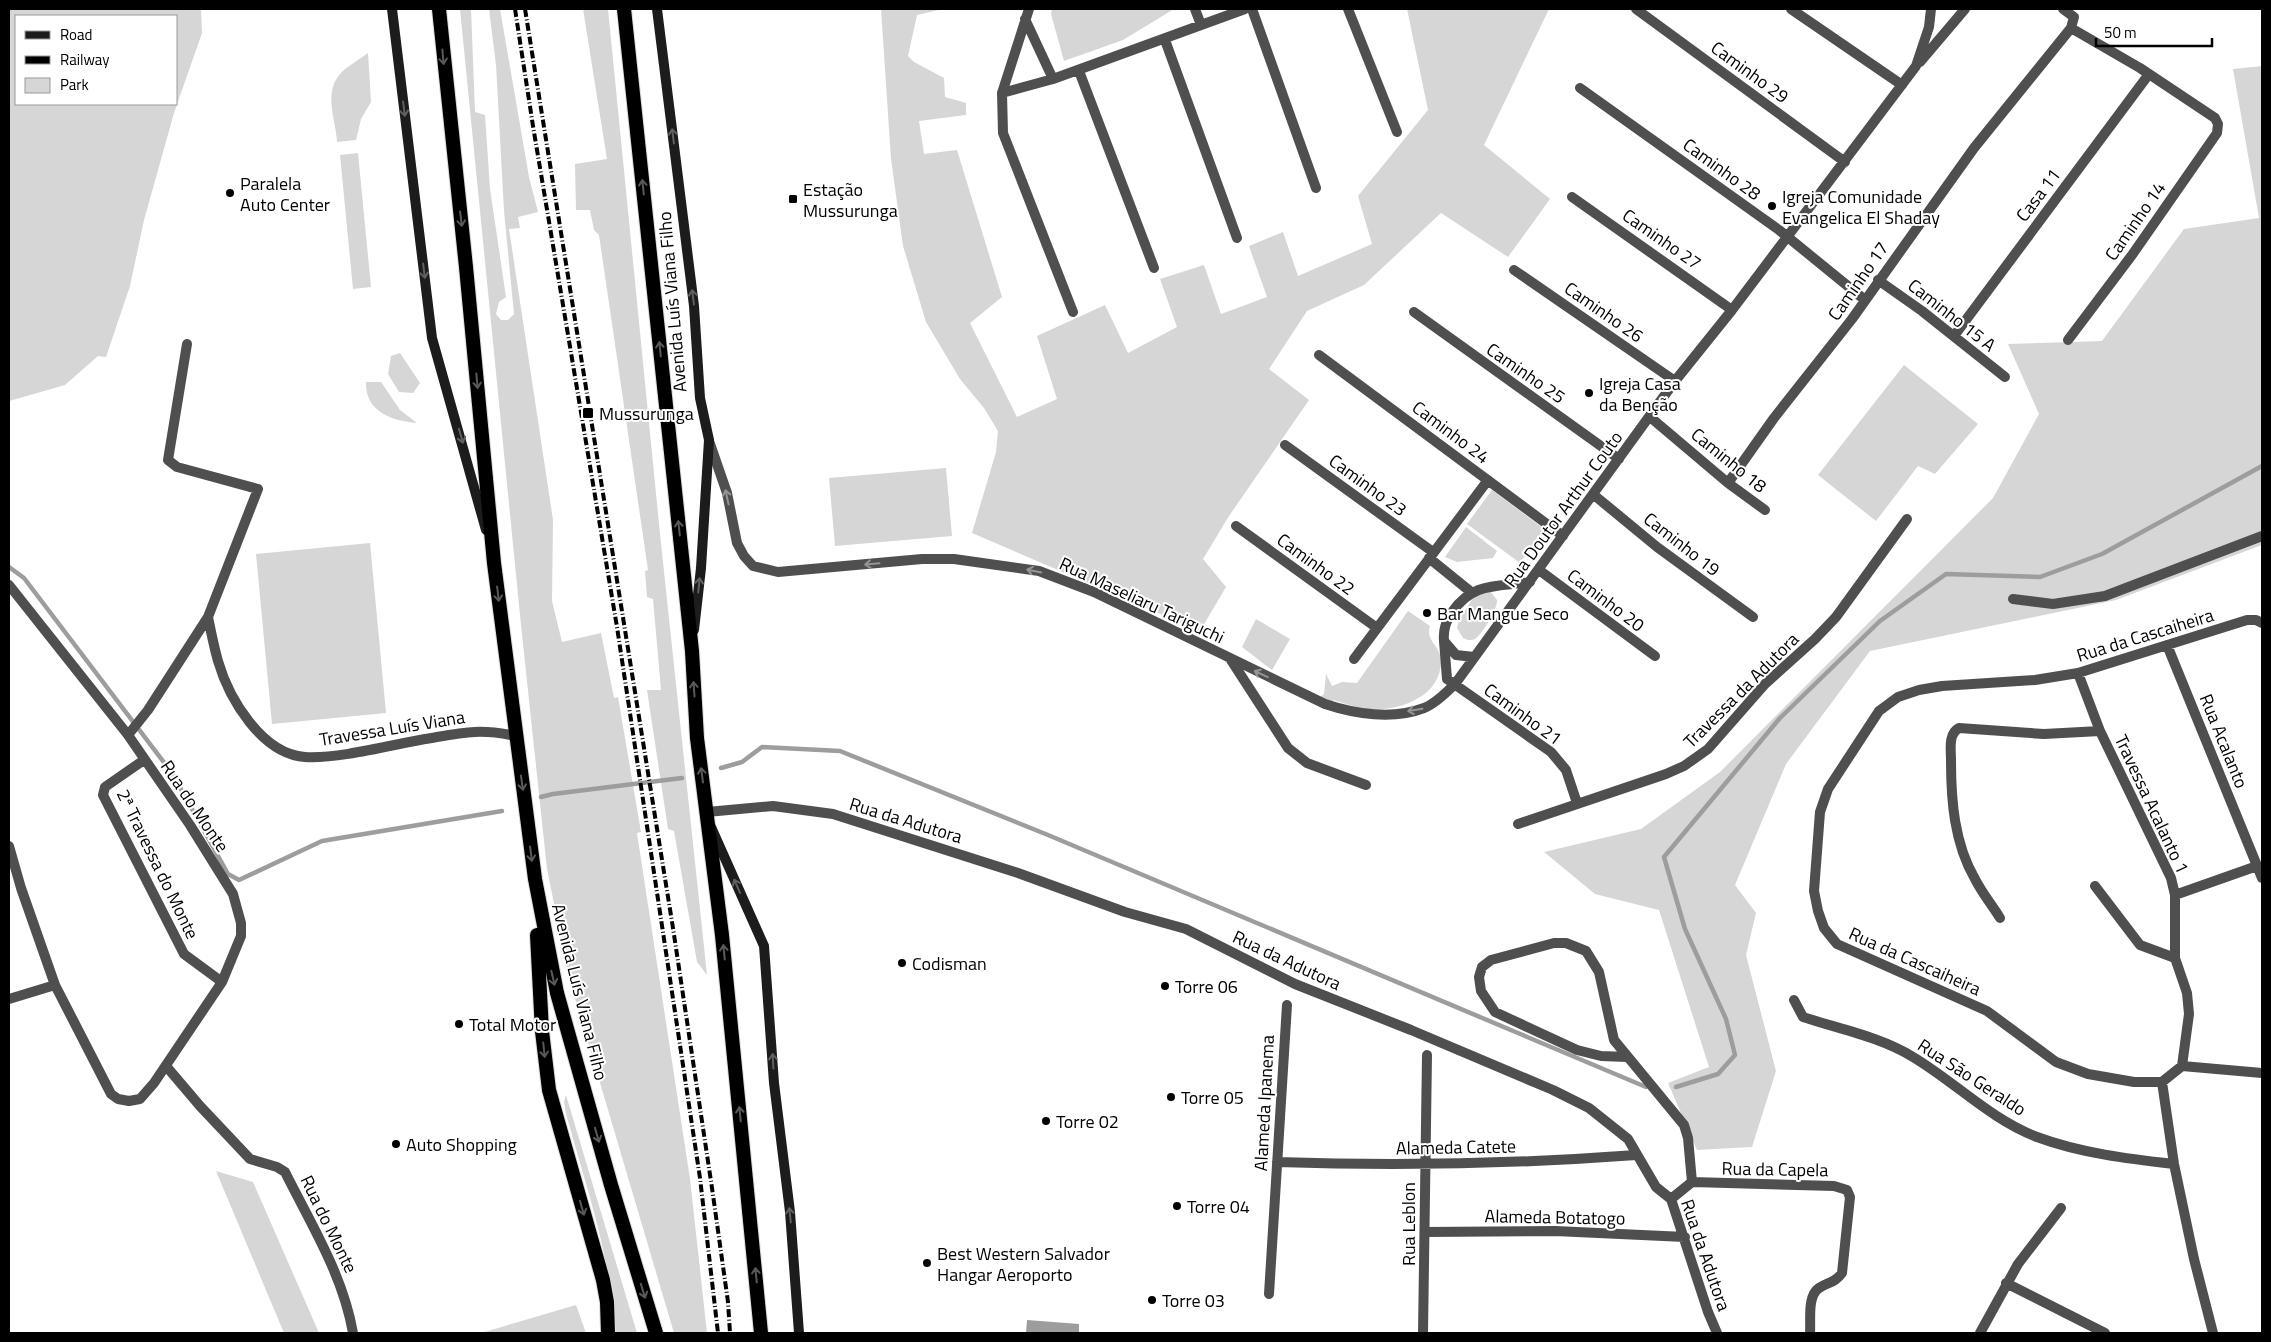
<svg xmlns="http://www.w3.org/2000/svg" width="2271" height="1342" viewBox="0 0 2271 1342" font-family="'Titillium Web',sans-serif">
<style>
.green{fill:#d6d6d6;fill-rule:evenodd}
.water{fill:#9d9d9d}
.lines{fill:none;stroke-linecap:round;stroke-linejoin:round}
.stream{stroke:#9d9d9d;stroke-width:4.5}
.trunk-casing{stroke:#dbdbdb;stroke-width:16}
.minor{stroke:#4f4f4f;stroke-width:10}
.secondary{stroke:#1c1c1c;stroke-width:10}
.trunk{stroke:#000;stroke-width:14}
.rail{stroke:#000;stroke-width:4;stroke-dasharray:8 2.5 1 2.5;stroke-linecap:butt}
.oneway{stroke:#595959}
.oneway2{stroke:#606060}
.oneway3{stroke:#959595}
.poi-dot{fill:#000;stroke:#fff;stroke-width:2}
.labels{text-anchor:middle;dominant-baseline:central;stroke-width:4;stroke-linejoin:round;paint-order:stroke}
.street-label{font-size:18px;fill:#000;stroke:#fff}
.poi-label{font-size:18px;fill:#000;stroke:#fff;text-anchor:start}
</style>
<rect width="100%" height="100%" fill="#fff"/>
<path class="green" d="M 9,9 L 201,9 L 202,33 L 174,113 L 144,220 L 130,286 L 106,357 L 98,356 L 65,385 L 9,401 ZM 16,16 L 176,16 L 176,104 L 16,104 Z
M 460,9 L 471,9 L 475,112 L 485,115 L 490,189 L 506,297 L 499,302 L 496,314 L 501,320 L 508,320 L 514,314 L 504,211 L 496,65 L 489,9 L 500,9 L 529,177 L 538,212 L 518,217 L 520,228 L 509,229 L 553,520 L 552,601 L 562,642 L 601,633 L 614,698 L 618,697 L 641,832 L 637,833 L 690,1179 L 707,1333 L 674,1333 L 569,978 L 547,869 L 521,625 Z
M 583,9 L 608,9 L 660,534 L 707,975 L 697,962 L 674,831 L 668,829 L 647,690 L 661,690 L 653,599 L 647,597 L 645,571 L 648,570 L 599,235 L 594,230 L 590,210 L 576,210 L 575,164 L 607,159 Z
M 881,9 L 943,9 L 917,15 L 908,56 L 914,62 L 944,78 L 945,97 L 966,103 L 966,115 L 919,121 L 924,154 L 957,150 L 1002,297 L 970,323 L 1017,417 L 1057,399 L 1037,336 L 1105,305 L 1128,353 L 1177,327 L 1160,279 L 1204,265 L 1221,314 L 1267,297 L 1249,246 L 1283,232 L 1298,276 L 1372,244 L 1358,196 L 1428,110 L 1407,9 L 1549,9 L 1484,145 L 1550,199 L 1508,257 L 1441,213 L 1364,285 L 1307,311 L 1269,369 L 1309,400 L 1229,516 L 1203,559 L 1226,587 L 1200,631 L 972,533 L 996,452 L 998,431 L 984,408 L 960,379 L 926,322 L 903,246 L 891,159 Z
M 1052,9 L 1174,9 L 1123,40 L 1064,61 L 1051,14 Z
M 368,53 L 371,102 L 361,119 L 356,140 L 337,142 C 336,120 323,94 340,74 C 347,66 359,60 368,53 Z
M 2262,66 L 2262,545 L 2116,600 L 1870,651 L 1786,764 L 1735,885 L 1756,913 L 1746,955 L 1776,1071 L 1752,1147 L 1697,1150 L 1668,1083 L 1709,1067 L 1659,910 L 1595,894 L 1544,852 L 1641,829 L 1720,772 L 1993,498 L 2039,414 L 2008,344 L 2102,341 L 2184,229 L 2259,218 L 2233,69 Z
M 358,153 L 371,287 L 353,289 L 340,155 Z
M 400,353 L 420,383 L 413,393 L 399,392 L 388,374 L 391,356 Z
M 1904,365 L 1978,424 L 1935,474 L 1918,466 L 1876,521 L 1818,475 Z
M 366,382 L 381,382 L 400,410 L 417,423 C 392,421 365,412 366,382 Z
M 946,468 L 952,536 L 835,546 L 829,478 Z
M 1492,490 L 1544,529 L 1520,563 L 1467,524 Z
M 1466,527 L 1497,551 L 1493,558 L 1457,562 L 1445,557 Z
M 370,543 L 386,713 L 272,724 L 256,554 Z
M 1490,591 L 1497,600 C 1498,608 1482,635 1475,639 C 1470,641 1467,640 1463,638 L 1457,628 L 1459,620 L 1475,595 Z
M 1408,611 L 1430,626 C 1425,641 1441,646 1441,661 C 1441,698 1397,712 1367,709 C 1355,707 1344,703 1333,700 L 1332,706 L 1319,698 L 1324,694 L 1326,674 L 1332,686 L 1342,682 L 1357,683 Z
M 1256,619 L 1290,639 L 1272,670 L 1242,647 Z
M 566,1095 L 637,1333 L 616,1333 C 611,1258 586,1186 566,1114 L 564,1102 Z
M 216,1171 L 253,1182 L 319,1333 L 284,1333 Z
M 576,1305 L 586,1333 L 481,1333 Z"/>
<path class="water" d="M 1027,1320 L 1079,1324 L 1079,1333 L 1026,1333 Z"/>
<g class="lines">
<path class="stream" d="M 9,567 L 24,578 L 172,773 L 228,874 L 239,880 L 322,841 L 502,811
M 721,768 L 742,762 L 762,747 L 840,751 L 1048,835 L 1646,1087
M 541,797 L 553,794 L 682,778
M 1676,1087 L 1718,1074 L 1735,1055 L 1726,1019 L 1685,929 L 1664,857 L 1780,718 L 1880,621 L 1946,574 L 2040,577 L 2102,554 L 2262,466"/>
<g class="trunk-casing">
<path id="trunk" d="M 439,9 L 466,267 L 494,563 L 535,879 L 557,993 L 611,1185 L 656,1333
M 624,9 L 692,651 L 697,738 L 722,935 L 761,1333
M 537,935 L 542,1031 L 549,1090 L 603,1280 L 607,1302 L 608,1333"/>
</g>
<path class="minor" d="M 1029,9 L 1002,93 L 1003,133 L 1073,312
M 1195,9 L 1201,25
M 1252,9 L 1316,188
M 1348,9 L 1397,132
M 1636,9 L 1845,162
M 1791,9 L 1902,85
M 1025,19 L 1053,79 L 1245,9
M 1165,40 L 1237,238
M 1920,62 L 1965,9
M 1079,71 L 1154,268
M 1580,88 L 1779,230 L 1865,300
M 1002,93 L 1053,79
M 1572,197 L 1732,310
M 1514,270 L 1675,381
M 1878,280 L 1922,311 L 2005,377
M 1414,312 L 1619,459
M 1954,336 L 2149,74
M 2068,340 L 2132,255 L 2217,133 L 2218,124 L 2215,118 L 2140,68 L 2071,28
M 1319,355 L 1563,536
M 1650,417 L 1728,483 L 1765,510
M 709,441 L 727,493 L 737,543 L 744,556 L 753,566 L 778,572 L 922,559 L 954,559 L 1039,571 L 1094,592 L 1325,704 C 1355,714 1393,720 1424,708 C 1435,704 1447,692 1455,684 L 1675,381 L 1732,310 L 1916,66 L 1929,27 L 1931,9
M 1285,445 L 1433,552
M 1728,483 L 1774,418 L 1852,319 L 1974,148 L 2071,28 L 2074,17 L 2063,9
M 1594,495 L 1657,547 L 1753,617
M 1236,526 L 1377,628
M 1429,558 L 1471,592
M 1539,570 L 1655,656
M 9,585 L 128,735 L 190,825 L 233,894 L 241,923 L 241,936 L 222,982 L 154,1083 L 140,1099 L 129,1101 L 118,1099 L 111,1094 L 55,985 L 9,999
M 2013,599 L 2053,604 L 2105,596 L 2262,536
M 208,617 C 211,632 214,647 218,661 C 229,699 262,754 305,757 C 338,759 391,745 425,739 C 461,733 479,728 515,736
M 2262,623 L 2256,620 L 2247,620 L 2078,673 L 2035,680 L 1942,686 L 1919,690 L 1898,697 L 1879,711 L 1828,789 L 1820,812 L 1814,891 L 1818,911 L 1824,928 L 1837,944 L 1987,1011 L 2056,1062 L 2088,1074 L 2134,1082 L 2162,1082 L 2182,1066 L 2262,1073
M 1444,641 L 1447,679 L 1551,752 L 1566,770 L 1577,803
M 2167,645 L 2262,878
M 1474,657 L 1456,655 L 1444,641 C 1443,629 1446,622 1452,612 C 1473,582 1496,587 1530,582
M 1354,659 L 1488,480
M 1231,660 L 1288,748 L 1307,763 L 1366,785
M 2078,673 L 2100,731 L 2171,878 L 2175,895 L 2175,958 L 2187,993 L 2189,1014 L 2182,1066
M 128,735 L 148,710 L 208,617 L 258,489 L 177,467 L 168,460 L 187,344
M 144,760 L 105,787 L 103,795 L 184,954 L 222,982
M 707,812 L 773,806 L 833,814 L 1018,873 L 1125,912 L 1186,929 L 1295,984 L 1411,1030 L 1553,1090 L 1589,1108 L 1628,1139 L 1656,1187 L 1671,1199 L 1708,1312 L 1717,1333
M 1518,824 L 1666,774 L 1684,766 L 1708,749 L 1765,684 L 1815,639 L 1836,617 L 1907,519
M 9,846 L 21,888 L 55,985
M 2095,886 L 2140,945 L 2175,958
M 2175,895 L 2257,866
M 2000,918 C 1992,905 1982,893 1975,879 C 1954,843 1951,800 1951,760 C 1951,749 1948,734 1959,728 L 2044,734 L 2100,731
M 1794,1000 L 1803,1017 C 1839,1029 1881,1037 1913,1057 C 1955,1082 1990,1119 2037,1137 C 2080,1153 2129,1159 2174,1164
M 1627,1057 L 1601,1056 L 1577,1050 L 1495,1012 L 1481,991 L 1479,977 L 1482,967 L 1491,960 L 1554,943 L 1566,943 L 1586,951 L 1599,972 L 1614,1040 L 1684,1125 L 1688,1138 L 1692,1182 L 1671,1199
M 166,1066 L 200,1106 L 250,1159 L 277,1167 L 285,1172 C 311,1224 343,1275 353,1333
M 2162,1082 L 2174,1164 L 2194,1259 L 2213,1333
M 1277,1162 C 1397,1166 1516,1164 1636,1155
M 1692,1182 L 1834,1186 L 1847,1190 L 1850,1197 L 1842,1273 C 1835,1283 1828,1282 1819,1288 C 1807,1296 1811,1320 1810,1333
M 1425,1232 L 1555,1231 L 1685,1237
M 2006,1283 L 2105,1333
M 1269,1294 L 1287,1005
M 1423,1333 L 1427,1055
M 1980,1333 L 2018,1264 L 2061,1208"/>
<path class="secondary" d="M 392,9 L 432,338 L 486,530
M 657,9 L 694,306 L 700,398 L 709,440 L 701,568 L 694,630
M 711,827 L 764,946 L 774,1083 L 790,1212 L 799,1333"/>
<use href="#trunk" class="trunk"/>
<path class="rail" d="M 515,9 L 533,126 L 617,627 L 700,1178 L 718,1333
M 525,9 L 673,928 L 712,1188 L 728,1302 L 730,1333"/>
</g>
<defs><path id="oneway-shaft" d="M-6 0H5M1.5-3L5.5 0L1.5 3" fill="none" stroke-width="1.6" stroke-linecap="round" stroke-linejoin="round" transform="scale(1.25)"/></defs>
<g class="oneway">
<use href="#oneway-shaft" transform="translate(443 57) rotate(85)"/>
<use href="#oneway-shaft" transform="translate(643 187) rotate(-96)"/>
<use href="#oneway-shaft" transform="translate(461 219) rotate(83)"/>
<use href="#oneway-shaft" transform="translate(660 349) rotate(-96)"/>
<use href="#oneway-shaft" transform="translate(477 381) rotate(85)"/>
<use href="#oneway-shaft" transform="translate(679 528) rotate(-96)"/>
<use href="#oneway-shaft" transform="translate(498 594) rotate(83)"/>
<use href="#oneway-shaft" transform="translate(694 689) rotate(-94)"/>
<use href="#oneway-shaft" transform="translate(702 775) rotate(-98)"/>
<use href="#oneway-shaft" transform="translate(522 783) rotate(82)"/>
<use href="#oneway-shaft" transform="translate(531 854) rotate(83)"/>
<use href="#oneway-shaft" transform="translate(724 952) rotate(-96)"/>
<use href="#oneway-shaft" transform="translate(553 978) rotate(77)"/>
<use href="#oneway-shaft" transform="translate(544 1050) rotate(84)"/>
<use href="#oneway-shaft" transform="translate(740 1114) rotate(-96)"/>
<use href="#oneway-shaft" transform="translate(597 1135) rotate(74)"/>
<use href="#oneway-shaft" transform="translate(582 1208) rotate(74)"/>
<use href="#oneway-shaft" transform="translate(756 1275) rotate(-96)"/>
<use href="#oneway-shaft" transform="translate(643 1291) rotate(73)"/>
</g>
<g class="oneway2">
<use href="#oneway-shaft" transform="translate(404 109) rotate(83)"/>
<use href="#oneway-shaft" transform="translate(673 136) rotate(-97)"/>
<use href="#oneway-shaft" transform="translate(424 271) rotate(83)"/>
<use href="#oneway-shaft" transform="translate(693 297) rotate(-97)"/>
<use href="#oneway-shaft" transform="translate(461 436) rotate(74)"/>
<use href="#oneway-shaft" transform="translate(699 585) rotate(-84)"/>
<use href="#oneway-shaft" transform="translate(737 886) rotate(-114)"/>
<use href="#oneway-shaft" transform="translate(773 1061) rotate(-93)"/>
<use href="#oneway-shaft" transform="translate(790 1215) rotate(-96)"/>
</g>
<g class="oneway3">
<use href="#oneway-shaft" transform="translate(727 497) rotate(-102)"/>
<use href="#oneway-shaft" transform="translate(872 564) rotate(175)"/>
<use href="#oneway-shaft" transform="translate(1034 571) rotate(-168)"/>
<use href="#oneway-shaft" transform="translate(1261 674) rotate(-155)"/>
<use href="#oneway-shaft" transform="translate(1415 710) rotate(170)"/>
</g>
<g class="poi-dot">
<circle cx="230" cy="193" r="5"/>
<rect x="788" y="194" width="10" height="10" rx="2.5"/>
<circle cx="1772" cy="206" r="5"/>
<circle cx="1589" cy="393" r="5"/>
<rect x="582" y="407" width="12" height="12" rx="2.5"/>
<circle cx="1427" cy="613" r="5"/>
<circle cx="902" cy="963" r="5"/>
<circle cx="1165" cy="986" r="5"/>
<circle cx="459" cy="1024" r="5"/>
<circle cx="1171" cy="1097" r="5"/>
<circle cx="1046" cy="1121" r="5"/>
<circle cx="396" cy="1144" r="5"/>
<circle cx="1177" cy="1206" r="5"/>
<circle cx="927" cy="1263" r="5"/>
<circle cx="1152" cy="1300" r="5"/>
</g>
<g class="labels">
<g class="street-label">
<text transform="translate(1750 72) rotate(36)">Caminho 29</text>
<text transform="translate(1722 169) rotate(36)">Caminho 28</text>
<text transform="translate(2038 195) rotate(-53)">Casa 11</text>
<text transform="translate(2135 221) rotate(-55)">Caminho 14</text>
<text transform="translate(1662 239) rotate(35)">Caminho 27</text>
<text transform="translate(1858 281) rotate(-55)">Caminho 17</text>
<text transform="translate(672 302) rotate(-95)">Avenida Luís Viana Filho</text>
<text transform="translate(1604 312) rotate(35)">Caminho 26</text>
<text transform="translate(1952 315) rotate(38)">Caminho 15 A</text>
<text transform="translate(1526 373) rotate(35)">Caminho 25</text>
<text transform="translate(1451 432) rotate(37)">Caminho 24</text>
<text transform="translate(1729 460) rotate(39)">Caminho 18</text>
<text transform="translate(1368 485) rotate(36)">Caminho 23</text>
<text transform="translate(1563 509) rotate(-54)">Rua Doutor Arthur Couto</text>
<text transform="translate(1682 544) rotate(38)">Caminho 19</text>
<text transform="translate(1316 564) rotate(36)">Caminho 22</text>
<text transform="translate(1142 600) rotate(25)">Rua Maseliaru Tariguchi</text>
<text transform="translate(1606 600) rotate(37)">Caminho 20</text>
<text transform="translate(2145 635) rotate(-17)">Rua da Cascaiheira</text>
<text transform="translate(1741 690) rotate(-45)">Travessa da Adutora</text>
<text transform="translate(1523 714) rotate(36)">Caminho 21</text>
<text transform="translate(392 728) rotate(-9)">Travessa Luís Viana</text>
<text transform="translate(2224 741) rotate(68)">Rua Acalanto</text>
<text transform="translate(2152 804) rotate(65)">Travessa Acalanto 1</text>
<text transform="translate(195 806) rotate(56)">Rua do Monte</text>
<text transform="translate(906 820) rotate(17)">Rua da Adutora</text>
<text transform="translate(158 864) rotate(64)">2ª Travessa do Monte</text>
<text transform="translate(1287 960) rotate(25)">Rua da Adutora</text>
<text transform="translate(1915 961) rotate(24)">Rua da Cascaiheira</text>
<text transform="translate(580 992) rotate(76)">Avenida Luís Viana Filho</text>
<text transform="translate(1972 1077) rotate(33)">Rua São Geraldo</text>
<text transform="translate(1264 1103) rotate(-87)">Alameda Ipanema</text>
<text transform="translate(1456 1147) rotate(-1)">Alameda Catete</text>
<text transform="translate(1775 1169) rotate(1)">Rua da Capela</text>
<text transform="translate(1555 1217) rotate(1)">Alameda Botatogo</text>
<text transform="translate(329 1224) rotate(64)">Rua do Monte</text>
<text transform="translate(1408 1224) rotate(-90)">Rua Leblon</text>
<text transform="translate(1706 1255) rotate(71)">Rua da Adutora</text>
</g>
<g class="poi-label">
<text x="240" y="183">Paralela<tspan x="240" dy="21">Auto Center</tspan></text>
<text x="803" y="189">Estação<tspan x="803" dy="21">Mussurunga</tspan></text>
<text x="1782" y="196">Igreja Comunidade<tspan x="1782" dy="21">Evangelica El Shaday</tspan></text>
<text x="1599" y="383">Igreja Casa<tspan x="1599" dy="21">da Benção</tspan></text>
<text x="599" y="413">Mussurunga</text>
<text x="1437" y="613">Bar Mangue Seco</text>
<text x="912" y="963">Codisman</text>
<text x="1175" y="986">Torre 06</text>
<text x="469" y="1024">Total Motor</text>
<text x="1181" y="1097">Torre 05</text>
<text x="1056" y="1121">Torre 02</text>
<text x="406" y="1144">Auto Shopping</text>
<text x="1187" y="1206">Torre 04</text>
<text x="937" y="1253">Best Western Salvador<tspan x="937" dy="21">Hangar Aeroporto</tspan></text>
<text x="1162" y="1300">Torre 03</text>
</g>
</g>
<rect width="2271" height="1342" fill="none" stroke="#000000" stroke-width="20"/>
<rect x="15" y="15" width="162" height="90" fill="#ffffff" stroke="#999999"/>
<rect x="25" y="31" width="25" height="8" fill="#1c1c1c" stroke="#999999"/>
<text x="60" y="40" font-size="15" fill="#000000">Road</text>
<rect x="25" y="56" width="25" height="8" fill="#000000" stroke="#999999"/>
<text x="60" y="65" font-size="15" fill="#000000">Railway</text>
<rect x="25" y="78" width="25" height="15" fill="#d6d6d6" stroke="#999999"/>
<text x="60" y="90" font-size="15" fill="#000000">Park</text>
<path d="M2096 38v8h116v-8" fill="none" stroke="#000000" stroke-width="2.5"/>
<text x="2104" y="38" font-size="15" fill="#000000" stroke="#ffffff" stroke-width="4" paint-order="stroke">50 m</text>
</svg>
